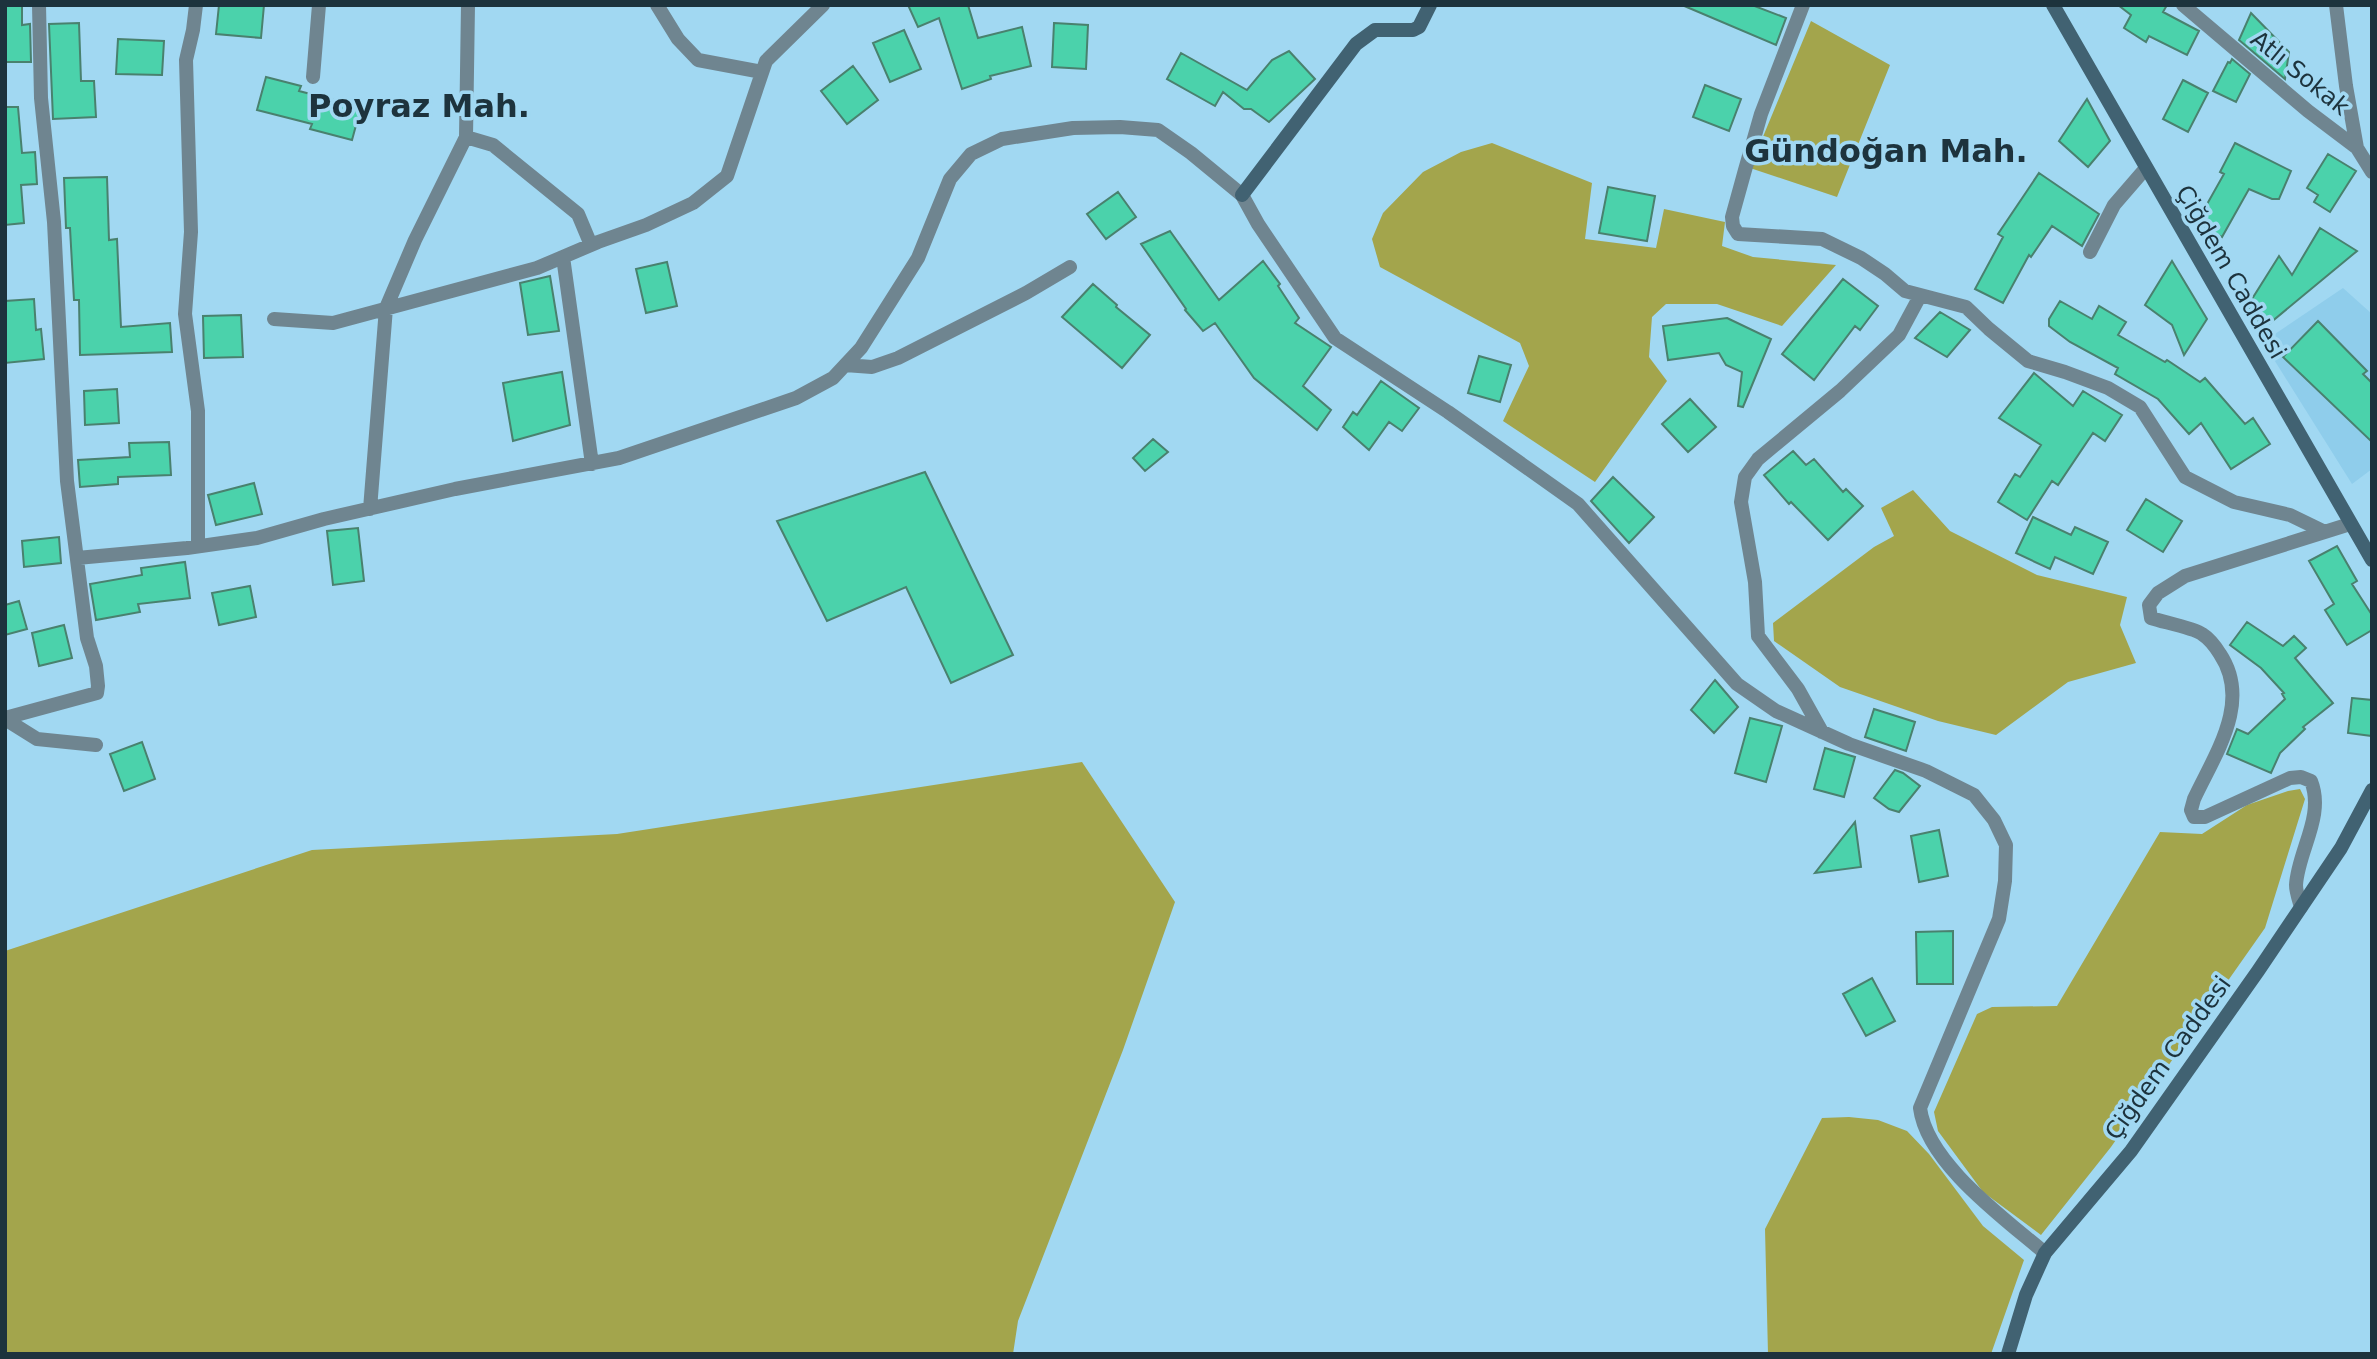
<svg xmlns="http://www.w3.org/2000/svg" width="2377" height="1359" viewBox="0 0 2377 1359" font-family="'DejaVu Sans',sans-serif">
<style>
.built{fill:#8fcdeb}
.green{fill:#a3a54c}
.building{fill:#4bd2ab;stroke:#49816e;stroke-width:2}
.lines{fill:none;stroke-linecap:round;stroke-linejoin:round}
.street{stroke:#6f8590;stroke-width:14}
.secondary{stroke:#416272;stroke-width:14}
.labels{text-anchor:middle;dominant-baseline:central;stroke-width:7;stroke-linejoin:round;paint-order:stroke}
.street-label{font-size:24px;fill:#1d333d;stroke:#a1d8f2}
.district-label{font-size:32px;font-weight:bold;fill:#1d333d;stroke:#a1d8f2}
</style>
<rect width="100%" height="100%" fill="#a1d8f2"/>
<path class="built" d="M 2343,288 L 2372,314 L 2372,469 L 2352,484 L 2263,342 Z"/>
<path class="green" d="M 1811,21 L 1890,65 L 1837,197 L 1750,168 Z
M 1492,143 L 1592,183 L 1585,239 L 1656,248 L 1664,209 L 1725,222 L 1722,246 L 1753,257 L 1836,265 L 1782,326 L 1717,304 L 1666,304 L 1652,317 L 1649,357 L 1667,381 L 1595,482 L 1503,421 L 1529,366 L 1520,343 L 1380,267 L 1372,239 L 1383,213 L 1423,172 L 1461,152 Z
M 1913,490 L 1950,531 L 2037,575 L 2127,597 L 2120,625 L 2136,663 L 2068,682 L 1996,735 L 1938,721 L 1840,687 L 1774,641 L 1773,623 L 1874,547 L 1894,536 L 1881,508 Z
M 1082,762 L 1175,902 L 1123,1050 L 1018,1321 L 1013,1354 L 5,1354 L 5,951 L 312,850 L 617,834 Z
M 2300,789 L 2305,799 L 2265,928 L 2111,1147 L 2041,1235 L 1983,1192 L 1938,1131 L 1934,1112 L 1977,1014 L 1992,1007 L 2057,1006 L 2160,832 L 2202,834 L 2247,805 L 2288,791 Z
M 1849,1117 L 1878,1120 L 1907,1131 L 1929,1154 L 1983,1226 L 2024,1260 L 1991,1354 L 1768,1354 L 1765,1229 L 1822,1118 Z"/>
<path class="building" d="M 5,5 L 22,5 L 22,25 L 30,24 L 31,62 L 5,62 Z
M 219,5 L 264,5 L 261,38 L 216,34 Z
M 908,5 L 968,5 L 978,38 L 1022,27 L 1031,66 L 990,76 L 991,79 L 962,89 L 939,18 L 918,27 Z
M 1682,5 L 1752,5 L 1786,18 L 1776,45 Z
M 2118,5 L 2167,5 L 2163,12 L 2199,31 L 2187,55 L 2149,36 L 2146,42 L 2124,28 L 2131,15 Z
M 2251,13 L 2289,52 L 2285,79 L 2239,40 Z
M 79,23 L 81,81 L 94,81 L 96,117 L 53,119 L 49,24 Z
M 1054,23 L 1088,25 L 1086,69 L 1052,67 Z
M 904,30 L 921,69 L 890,82 L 873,43 Z
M 118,39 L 164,41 L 162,75 L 116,74 Z
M 1289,51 L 1315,79 L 1269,122 L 1251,109 L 1244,109 L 1223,92 L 1215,106 L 1167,79 L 1181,53 L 1247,90 L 1272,60 Z
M 2232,59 L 2250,74 L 2236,102 L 2213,91 L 2228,62 L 2230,63 Z
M 853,66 L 878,100 L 847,124 L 821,91 Z
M 266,77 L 301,86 L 299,91 L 361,107 L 352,140 L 310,129 L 312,124 L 257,110 Z
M 2183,80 L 2208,93 L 2188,132 L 2163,119 Z
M 1705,85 L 1741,99 L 1729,131 L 1693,117 Z
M 2087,99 L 2110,141 L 2088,167 L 2059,141 Z
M 5,107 L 18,107 L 22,153 L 35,152 L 37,184 L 21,185 L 24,223 L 5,225 Z
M 2235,143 L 2291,171 L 2279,199 L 2272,199 L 2249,189 L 2222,237 L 2197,222 L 2224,174 L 2220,172 Z
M 2328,154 L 2356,171 L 2330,212 L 2314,202 L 2318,195 L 2307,188 Z
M 2039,173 L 2099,214 L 2082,246 L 2052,226 L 2031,257 L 2029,255 L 2003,303 L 1975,289 L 2003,237 L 1998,234 Z
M 107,177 L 109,240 L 117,239 L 121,327 L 170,323 L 172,352 L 80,355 L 79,300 L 74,300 L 70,228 L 66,228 L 64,178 Z
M 1608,187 L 1655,196 L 1647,241 L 1599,233 Z
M 1118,192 L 1136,217 L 1106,239 L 1087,214 Z
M 2320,228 L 2357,251 L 2264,328 L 2247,307 L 2279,256 L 2292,275 Z
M 1170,231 L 1219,300 L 1263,261 L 1280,284 L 1278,286 L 1299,318 L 1295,323 L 1331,347 L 1303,386 L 1331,410 L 1317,430 L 1254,378 L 1215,323 L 1203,331 L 1185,310 L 1186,309 L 1141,244 Z
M 2172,261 L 2207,319 L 2184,355 L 2172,325 L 2145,305 Z
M 667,262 L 677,306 L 646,313 L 636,269 Z
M 550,276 L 559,331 L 528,335 L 520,283 Z
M 1843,279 L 1878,306 L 1860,330 L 1855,326 L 1814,380 L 1782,354 Z
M 1093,284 L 1117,305 L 1116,307 L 1150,335 L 1122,368 L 1062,317 Z
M 34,299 L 36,330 L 41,329 L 44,359 L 5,363 L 5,301 Z
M 2060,301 L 2092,319 L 2099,306 L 2126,322 L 2118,335 L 2165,362 L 2167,360 L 2200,382 L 2205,378 L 2245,424 L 2253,418 L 2270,444 L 2231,469 L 2201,423 L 2189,434 L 2158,399 L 2115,374 L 2118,368 L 2070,342 L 2049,326 L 2049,319 Z
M 1940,312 L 1970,330 L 1947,357 L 1915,338 Z
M 241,315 L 243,357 L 204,358 L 203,316 Z
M 1727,318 L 1771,339 L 1743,407 L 1738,406 L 1742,372 L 1726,365 L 1719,353 L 1668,360 L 1663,326 Z
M 2318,321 L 2367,371 L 2363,374 L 2372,383 L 2372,442 L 2283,357 Z
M 1479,356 L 1511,365 L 1500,402 L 1468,393 Z
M 562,372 L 570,425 L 513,441 L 503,383 Z
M 2034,373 L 2073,406 L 2083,391 L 2122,415 L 2105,441 L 2093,433 L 2058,485 L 2052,481 L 2027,520 L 1998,502 L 2015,474 L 2020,477 L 2041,445 L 1999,418 Z
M 1381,381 L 1419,408 L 1402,431 L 1389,422 L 1369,450 L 1343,427 L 1353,412 L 1357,415 Z
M 117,389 L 119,423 L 85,425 L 84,391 Z
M 1690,399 L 1716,427 L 1688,452 L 1662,424 Z
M 1153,439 L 1168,452 L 1145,471 L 1133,458 Z
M 169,442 L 171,475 L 118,477 L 118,484 L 80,487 L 78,460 L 130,457 L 129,443 Z
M 1793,451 L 1806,465 L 1814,459 L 1843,492 L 1846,489 L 1863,506 L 1828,540 L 1791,502 L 1789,504 L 1764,475 Z
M 925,472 L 1013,655 L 951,683 L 906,587 L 827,621 L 777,521 Z
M 1613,477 L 1654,517 L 1629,543 L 1591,501 Z
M 254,483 L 262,514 L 216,525 L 208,495 Z
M 2146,499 L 2182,521 L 2163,552 L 2127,530 Z
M 2033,517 L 2071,535 L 2075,527 L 2108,542 L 2093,574 L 2055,557 L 2050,569 L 2016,553 Z
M 358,528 L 364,581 L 333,585 L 327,531 Z
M 59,537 L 61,563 L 24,567 L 22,541 Z
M 2337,546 L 2357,581 L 2352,584 L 2372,615 L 2372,630 L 2347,645 L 2325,610 L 2334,604 L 2309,561 Z
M 185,562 L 190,598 L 138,604 L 140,612 L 96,620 L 90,584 L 142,575 L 141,568 Z
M 250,586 L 256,617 L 219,625 L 212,593 Z
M 19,601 L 27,629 L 5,635 L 5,605 Z
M 2247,622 L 2283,646 L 2294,636 L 2306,648 L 2295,658 L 2333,703 L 2303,727 L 2305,729 L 2280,753 L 2271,773 L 2227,754 L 2237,729 L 2248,734 L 2285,699 L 2282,694 L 2284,693 L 2261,668 L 2230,645 Z
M 64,625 L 72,658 L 39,666 L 32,633 Z
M 1715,680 L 1738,707 L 1714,733 L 1691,710 Z
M 2352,698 L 2372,700 L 2372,736 L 2348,733 Z
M 1874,709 L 1915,722 L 1906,751 L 1865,737 Z
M 1750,718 L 1782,726 L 1766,782 L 1735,773 Z
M 142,742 L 155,779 L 124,791 L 110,754 Z
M 1825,748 L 1855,757 L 1844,797 L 1814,789 Z
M 1895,770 L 1903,773 L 1920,786 L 1899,812 L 1889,809 L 1874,798 Z
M 1855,822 L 1861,867 L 1815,873 Z
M 1939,830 L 1948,876 L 1919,882 L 1911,836 Z
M 1953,931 L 1953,984 L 1917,984 L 1916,932 Z
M 1872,978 L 1895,1021 L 1866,1036 L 1843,994 Z"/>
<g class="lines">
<path class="street" d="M 196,5 L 193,30 L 186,60 L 191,232 L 185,314 L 198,411 L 198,546
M 657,5 L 678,39 L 698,60 L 762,72
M 1803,5 L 1761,114 L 1745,170 L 1732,217 L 1733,226 L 1738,234 L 1822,239 L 1861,258 L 1885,274 L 1905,291 L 1966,307 L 1989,329 L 2028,361 L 2065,372 L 2108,388 L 2140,407 L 2185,477 L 2234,502 L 2290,515 L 2325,532
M 2183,5 L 2308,111 L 2357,148
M 2336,5 L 2346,86 L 2357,148 L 2372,172
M 313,77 L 319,5
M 466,137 L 493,145 L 578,214 L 591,245
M 2090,252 L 2114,205 L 2146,168
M 563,257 L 592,464
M 274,319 L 333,323 L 537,268 L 598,242 L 646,225 L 693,203 L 727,176 L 766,61 L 823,5
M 845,365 L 872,367 L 898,358 L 1026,293 L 1070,267
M 370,509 L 386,308 L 415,240 L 466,137 L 468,5
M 77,558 L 187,548 L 257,538 L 324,519 L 455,489 L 619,458 L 796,398 L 833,378 L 861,348 L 918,258 L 950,179 L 971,154 L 1002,139 L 1073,128 L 1120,127 L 1158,130 L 1191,153 L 1242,195 L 1258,224 L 1335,338 L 1448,412 L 1578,504 L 1737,684 L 1776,711 L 1849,744 L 1926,771 L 1974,795 L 1994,820 L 2006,845 L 2005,881 L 1999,919 L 1920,1108 C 1927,1163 2004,1218 2045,1253
M 5,718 L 97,693 L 98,686 L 96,666 L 87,638 L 67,481 L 54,222 L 41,98 L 39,5
M 5,719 L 37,739 L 96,745
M 1822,732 L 1798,689 L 1758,636 L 1755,582 L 1741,502 L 1745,477 L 1758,459 L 1840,391 L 1899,335 L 1920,296
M 2301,907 C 2299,900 2296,892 2296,885 C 2298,851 2325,816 2311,781 L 2301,777 L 2290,778 L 2205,817 L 2194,817 L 2191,810 L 2194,799 C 2215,754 2252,702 2220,654 C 2215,646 2210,639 2202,634 C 2194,628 2163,622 2151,618 L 2149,605 L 2158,593 L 2185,576 L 2350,524"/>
<path class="secondary" d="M 2053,5 L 2372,560
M 1242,195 L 1356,44 L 1375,30 L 1413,30 L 1419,27 L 1430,5
M 2008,1354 L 2026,1295 L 2045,1253 L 2131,1151 L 2258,971 L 2341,848 L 2372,790"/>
</g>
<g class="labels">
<g class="street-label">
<text transform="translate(2300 73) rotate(39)">Atlı Sokak</text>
<text transform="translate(2231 272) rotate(60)">Çiğdem Caddesi</text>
<text transform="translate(2168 1058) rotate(-54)">Çiğdem Caddesi</text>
</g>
<g class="district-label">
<text x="419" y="106">Poyraz Mah.</text>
<text x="1886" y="151">Gündoğan Mah.</text>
</g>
</g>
<rect width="2377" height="1359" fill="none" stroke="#1d333d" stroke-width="14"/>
</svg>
